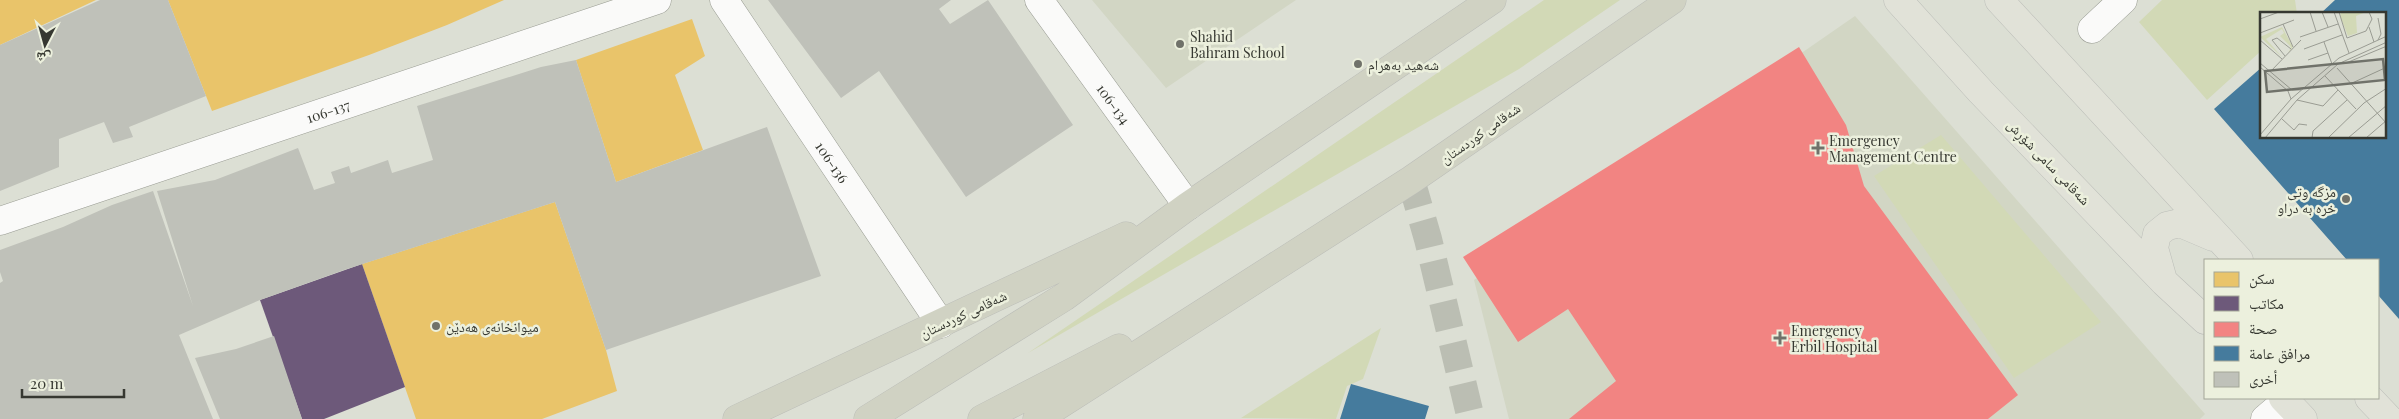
<svg xmlns="http://www.w3.org/2000/svg" width="2399" height="419" viewBox="0 0 2399 419" font-family="'Playfair Display','Noto Naskh Arabic',serif">
<style>
.built{fill:#d2d6c4}
.green{fill:#d2d9b6}
.homes{fill:#e9c46a}
.offices{fill:#6d597a}
.health{fill:#f28482}
.public{fill:#457b9d}
.building{fill:#bfc1b9}
.lines{fill:none;stroke-linecap:round;stroke-linejoin:round}
.minor-tunnel{stroke:#bbbeb3;stroke-width:28;stroke-dasharray:28 14;stroke-linecap:butt}
.minor-casing{stroke:#979a91;stroke-width:29}
.major-casing{stroke:#bbbdb8;stroke-width:29}
.highway-casing{stroke:#bbbdb8;stroke-width:29}
.minor{stroke:#fafaf9;stroke-width:28}
.major{stroke:#e1e2d8;stroke-width:28}
.highway{stroke:#d0d2c3;stroke-width:28}
.poi-dot{fill:#70726a;stroke:#ecf0dd;stroke-width:2}
.labels{text-anchor:middle;dominant-baseline:central;stroke-width:5;stroke-linejoin:round;paint-order:stroke}
.poi-label{font-size:14px;fill:#363831;stroke:#ecf0dd;text-anchor:start}
.street-label{font-size:14px;fill:#363831;stroke:#ecf0dd}
.inset-road{fill:none;stroke:#9a9c93;stroke-width:1}
.view{fill:#70726a;fill-opacity:0.15;stroke:#70726a;stroke-width:2.5}
.inset-edge{fill:none;stroke:#363831;stroke-width:2.5}
</style>
<rect width="100%" height="100%" fill="#dcdfd4"/>
<path class="built" d="M 1092,0 L 1296,0 L 1166,88 Z
M 1855,16 L 2205,414 L 2200,419 L 1509,419 L 1474,280 Z"/>
<path class="green" d="M 1544,0 L 1620,0 L 1519,69 L 1028,353 Z
M 2162,0 L 2295,0 L 2297,14 L 2262,14 L 2261,51 L 2207,100 L 2139,22 Z
M 1941,135 L 2101,322 L 2014,378 L 1874,176 Z
M 1381,328 L 1363,379 L 1347,386 L 1336,419 L 1241,418 Z"/>
<path class="homes" d="M 0,0 L 96,0 L 0,45 Z
M 168,0 L 504,0 L 447,25 L 369,55 L 212,111 Z
M 692,19 L 705,56 L 675,75 L 703,150 L 616,182 L 576,60 Z
M 555,202 L 606,350 L 617,391 L 542,419 L 416,419 L 362,264 Z"/>
<path class="offices" d="M 362,264 L 405,387 L 324,419 L 302,419 L 260,300 Z"/>
<path class="health" d="M 1799,47 L 1846,125 L 1864,186 L 2018,395 L 1988,419 L 1569,419 L 1616,381 L 1568,309 L 1518,342 L 1463,257 Z"/>
<path class="public" d="M 2335,0 L 2399,0 L 2399,319 L 2378,295 L 2378,260 L 2347,260 L 2214,109 L 2262,67 L 2262,138 L 2385,138 L 2385,14 L 2320,14 Z
M 1351,384 L 1429,406 L 1425,419 L 1340,419 Z"/>
<path class="building" d="M 100,0 L 168,0 L 206,96 L 129,127 L 133,137 L 113,143 L 104,122 L 59,139 L 59,167 L 0,191 L 0,45 Z
M 768,0 L 951,0 L 939,9 L 950,24 L 988,0 L 1073,125 L 966,197 L 879,71 L 841,98 Z
M 576,60 L 616,182 L 767,127 L 821,276 L 606,350 L 555,202 L 344,270 L 260,300 L 179,335 L 213,419 L 0,419 L 0,283 L 3,281 L 0,272 L 0,250 L 63,227 L 112,205 L 153,191 L 193,306 L 157,191 L 215,180 L 298,148 L 314,190 L 335,183 L 331,172 L 349,166 L 351,173 L 388,160 L 392,173 L 433,160 L 417,106 L 541,67 Z
M 274,336 L 302,419 L 220,419 L 195,358 L 236,349 Z"/>
<g class="lines">
<path class="minor-tunnel" d="M 1411,180 L 1428,239 L 1471,419"/>
<g class="minor-casing">
<g id="minor">
<path id="s1" d="M 724,0 L 941,324"/>
<path id="s2" d="M 1039,0 L 1188,206"/>
<path d="M 2092,29 L 2123,0"/>
<path id="s3" d="M 0,221 L 657,0"/>
<path d="M 2265,419 L 2286,401"/>
</g>
</g>
<g class="major-casing">
<path id="major" d="M 1898,0 L 1981,92 L 2164,282 L 2205,320
M 1999,0 L 2239,260
M 2163,280 L 2154,248 L 2157,234 L 2167,226 L 2180,223 L 2213,237
M 2283,398 L 2303,419
M 2369,398 L 2389,419"/>
</g>
<g class="highway-casing">
<path id="highway" d="M 737,419 L 1126,236
M 868,419 L 1064,297 L 1188,206 L 1492,0
M 982,419 L 1119,348
M 1037,419 L 1411,180 L 1672,0"/>
</g>
<use href="#minor" class="minor"/>
<use href="#major" class="major"/>
<use href="#highway" class="highway"/>
</g>
<g class="poi-dot">
<circle cx="1180" cy="44" r="5"/>
<circle cx="1358" cy="64" r="5"/>
<path d="M1815.5 140.5h5v5h5v5h-5v5h-5v-5h-5v-5h5z"/>
<circle cx="2346" cy="199" r="5"/>
<circle cx="436" cy="326" r="5"/>
<path d="M1777.5 330.5h5v5h5v5h-5v5h-5v-5h-5v-5h5z"/>
</g>
<g class="labels">
<g class="poi-label">
<text x="1190" y="36">Shahid<tspan x="1190" dy="16">Bahram School</tspan></text>
<text x="1368" y="64">شەهید بەهرام</text>
<text x="1829" y="140">Emergency<tspan x="1829" dy="16">Management Centre</tspan></text>
<text x="2336" y="191" text-anchor="end">مزگه وتى<tspan x="2336" dy="16">خره به دراو</tspan></text>
<text x="446" y="326">میوانخانەی هەدێن</text>
<text x="1791" y="330">Emergency<tspan x="1791" dy="16">Erbil Hospital</tspan></text>
</g>
<g class="street-label">
<text stroke="none"><textPath href="#s2" startOffset="128">106-134</textPath></text>
<text stroke="none"><textPath href="#s3" startOffset="346">106-137</textPath></text>
<text transform="translate(1480 133) rotate(-35)">شەقامی کوردستان</text>
<text stroke="none"><textPath href="#s1" startOffset="195">106-136</textPath></text>
<text transform="translate(2049 162) rotate(46)">شەقامی سامی شۆڕش</text>
<text transform="translate(963 314) rotate(-25)">شەقامی کوردستان</text>
</g>
</g>
<g transform="translate(2260 12)">
<rect width="126" height="126" fill="#dcdfd4"/>
<path d="M 81,0 L 106,0 L 96,4 L 97,21 L 88,24 L 80,4 ZM 22,15 L 33,35 L 28,41 L 31,35 L 20,24 L 24,21 L 22,17 L 6,27 L 22,45 L 0,25 Z" fill="#d2d9b6"/>
<path class="inset-road" d="M 50,0 L 56,19M 62,0 L 68,15M 74,0 L 89,41M 79,0 L 87,26 L 106,19 L 112,7 L 109,0M 0,7 L 19,0M 23,12 L 33,35M 109,15 L 114,30M 0,21 L 34,8M 40,25 L 78,12M 0,28 L 22,47M 118,28 L 121,22 L 118,6M 64,30 L 72,52M 44,37 L 82,23M 25,44 L 12,28 L 17,26 L 31,37M 48,48 L 68,41M 0,51 L 32,78 L 41,78M 86,51 L 127,34M 0,55 L 28,79 L 31,87M 77,56 L 127,112M 10,60 L 41,28M 65,64 L 96,97M 90,72 L 127,55M 37,88 L 63,94 L 78,78M 22,107 L 34,118 L 39,112 L 47,113M 0,123 L 31,87 L 79,46 L 127,24M 5,126 L 37,88 L 78,52 L 127,30M 52,126 L 53,119 L 87,88M 68,126 L 104,91 L 127,76M 88,126 L 127,93M 106,126 L 127,108"/>
<path class="view" d="M 123,47 L 125,68 L 7,80 L 5,59 Z"/>
<rect width="126" height="126" class="inset-edge"/>
</g>
<rect x="2204" y="259" width="175" height="140" fill="#ecf0dd" stroke="#a3a698"/>
<rect x="2214" y="272" width="25" height="15" fill="#e9c46a" stroke="#a3a698"/>
<text x="2249" y="284" font-size="15" fill="#363831">سكن</text>
<rect x="2214" y="296" width="25" height="15" fill="#6d597a" stroke="#a3a698"/>
<text x="2249" y="309" font-size="15" fill="#363831">مكاتب</text>
<rect x="2214" y="322" width="25" height="15" fill="#f28482" stroke="#a3a698"/>
<text x="2249" y="334" font-size="15" fill="#363831">صحة</text>
<rect x="2214" y="346" width="25" height="15" fill="#457b9d" stroke="#a3a698"/>
<text x="2249" y="359" font-size="15" fill="#363831">مرافق عامة</text>
<rect x="2214" y="372" width="25" height="15" fill="#bfc1b9" stroke="#a3a698"/>
<text x="2249" y="384" font-size="15" fill="#363831">أخرى</text>
<g transform="translate(45 45) rotate(186)" stroke="#ecf0dd" stroke-width="4" paint-order="stroke">
<path d="M0-4L9 19L0 12L-9 19Z" fill="#363831"/>
<text y="-8" font-size="14" font-weight="bold" text-anchor="middle" fill="#363831">ش</text>
</g>
<path d="M22 389v8h102v-8" fill="none" stroke="#363831" stroke-width="2.5"/>
<text x="30" y="389" font-size="15" fill="#363831" stroke="#ecf0dd" stroke-width="4" paint-order="stroke">20 m</text>
</svg>
